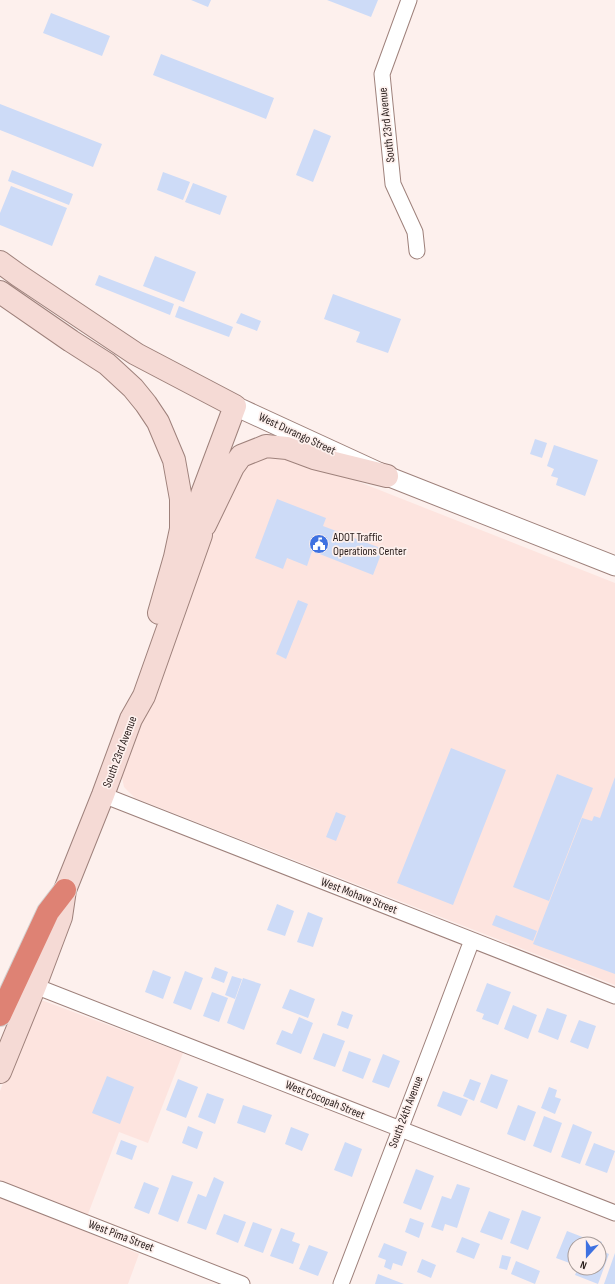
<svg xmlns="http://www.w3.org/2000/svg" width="615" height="1284" viewBox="0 0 615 1284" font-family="'Sofia Sans Condensed',sans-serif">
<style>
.built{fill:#fde4df}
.building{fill:#cddbf7}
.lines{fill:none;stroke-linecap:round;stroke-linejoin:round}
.minor-casing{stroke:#9e817b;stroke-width:17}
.tertiary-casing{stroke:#9e817b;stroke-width:21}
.secondary-casing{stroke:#9e817b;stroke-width:24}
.motorway-casing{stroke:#d4d2d1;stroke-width:24}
.minor{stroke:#fff;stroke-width:15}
.tertiary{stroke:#fff;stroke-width:19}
.secondary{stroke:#f5dad5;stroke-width:22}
.motorway{stroke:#de8274;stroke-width:22}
.labels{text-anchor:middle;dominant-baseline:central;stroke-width:3.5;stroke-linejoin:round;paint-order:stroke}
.street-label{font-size:12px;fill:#281d1b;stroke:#fdf0ed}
.poi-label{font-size:12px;fill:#281d1b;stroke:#fdf0ed;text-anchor:start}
</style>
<rect width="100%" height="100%" fill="#fdf0ed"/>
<path class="built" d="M 261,454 L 306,461 L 615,583 L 615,985 L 135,798 L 124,787 L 121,772 L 235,475 Z
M 36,998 L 183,1053 L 148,1143 L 119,1132 L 82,1230 L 139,1254 L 128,1284 L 0,1284 L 0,1091 Z"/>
<path class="building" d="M 191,0 L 211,0 L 208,7 Z
M 327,0 L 378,0 L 371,17 Z
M 51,13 L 110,36 L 102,56 L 43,33 Z
M 161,54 L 274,98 L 266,119 L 153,75 Z
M 0,104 L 102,144 L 93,167 L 0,130 Z
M 314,129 L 331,136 L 313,182 L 296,175 Z
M 12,170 L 73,194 L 69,205 L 8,181 Z
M 163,172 L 190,182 L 183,200 L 157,190 Z
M 193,183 L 227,196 L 220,215 L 185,202 Z
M 11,186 L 67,208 L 52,246 L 0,225 L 0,213 Z
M 155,256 L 196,272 L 184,302 L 143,286 Z
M 99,275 L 174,304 L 170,315 L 95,285 Z
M 333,294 L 401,319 L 388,353 L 356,342 L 360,332 L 324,319 Z
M 179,306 L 233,327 L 229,337 L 175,317 Z
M 241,313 L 261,321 L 257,331 L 236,323 Z
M 535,439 L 547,443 L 542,458 L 530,454 Z
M 554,445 L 598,460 L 585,496 L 556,485 L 558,478 L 551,476 L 554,469 L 547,466 Z
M 277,499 L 326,518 L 323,526 L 383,549 L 373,575 L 312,551 L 307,566 L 287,558 L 283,569 L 255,558 Z
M 298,600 L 308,604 L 286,659 L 276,654 Z
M 451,748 L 506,770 L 453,905 L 397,883 Z
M 557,774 L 593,788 L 549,901 L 513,887 Z
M 615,777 L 615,974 L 533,944 L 582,818 L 592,821 L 594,816 L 600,818 Z
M 336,812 L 346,816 L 336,841 L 326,837 Z
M 277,904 L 294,911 L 285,936 L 267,930 Z
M 308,912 L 323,918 L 313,947 L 297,942 Z
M 496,915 L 537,931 L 533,941 L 492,925 Z
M 215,967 L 228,972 L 224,983 L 211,978 Z
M 153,970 L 171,977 L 163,999 L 145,992 Z
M 185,971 L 203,978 L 191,1010 L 173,1003 Z
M 232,976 L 242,979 L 235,999 L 225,995 Z
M 243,978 L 261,984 L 244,1030 L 227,1023 Z
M 487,983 L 511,992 L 498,1025 L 482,1019 L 484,1014 L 476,1011 Z
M 290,989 L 315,999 L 308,1018 L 282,1008 Z
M 212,992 L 228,998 L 219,1022 L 203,1016 Z
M 513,1005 L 537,1015 L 528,1039 L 504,1029 Z
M 547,1008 L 567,1015 L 558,1040 L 538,1032 Z
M 342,1011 L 353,1015 L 348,1029 L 337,1025 Z
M 299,1017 L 313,1023 L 301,1054 L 276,1044 L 282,1030 L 292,1034 Z
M 579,1020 L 596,1026 L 588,1049 L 570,1042 Z
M 323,1033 L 345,1041 L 335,1067 L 313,1059 Z
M 349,1051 L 371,1059 L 363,1079 L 342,1071 Z
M 383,1054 L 400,1061 L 389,1088 L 372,1082 Z
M 491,1074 L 508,1080 L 497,1109 L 480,1102 Z
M 107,1076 L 134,1087 L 120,1124 L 92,1113 Z
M 178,1079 L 198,1087 L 186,1118 L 166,1110 Z
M 470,1079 L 481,1083 L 474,1101 L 463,1096 Z
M 549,1087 L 557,1090 L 555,1097 L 561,1099 L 555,1114 L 541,1108 Z
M 443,1091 L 468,1100 L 461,1116 L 437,1106 Z
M 207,1093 L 224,1099 L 215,1124 L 198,1117 Z
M 243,1105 L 272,1115 L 265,1133 L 237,1123 Z
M 518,1105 L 536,1112 L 525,1141 L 507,1134 Z
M 544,1116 L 562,1123 L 551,1153 L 533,1146 Z
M 573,1124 L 592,1132 L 580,1164 L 561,1157 Z
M 188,1126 L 203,1132 L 197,1149 L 182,1143 Z
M 291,1127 L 309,1134 L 302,1151 L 285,1144 Z
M 121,1140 L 137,1146 L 132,1160 L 116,1154 Z
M 345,1142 L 362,1149 L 352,1177 L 334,1170 Z
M 594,1143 L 615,1151 L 607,1173 L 585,1165 Z
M 416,1169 L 434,1176 L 421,1210 L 403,1203 Z
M 172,1175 L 193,1182 L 178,1222 L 158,1214 Z
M 214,1177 L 224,1182 L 206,1230 L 187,1223 L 198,1194 L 206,1197 Z
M 144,1182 L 159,1188 L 149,1214 L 134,1208 Z
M 457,1184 L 470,1188 L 457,1228 L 445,1224 L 443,1231 L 431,1227 L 442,1196 L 451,1199 Z
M 522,1210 L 541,1217 L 528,1250 L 510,1243 Z
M 489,1211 L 510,1219 L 502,1240 L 480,1232 Z
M 224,1214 L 246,1222 L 238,1243 L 216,1234 Z
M 410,1218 L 424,1223 L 419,1238 L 405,1232 Z
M 253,1222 L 272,1229 L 263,1253 L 244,1246 Z
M 281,1228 L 295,1233 L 292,1241 L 300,1244 L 293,1264 L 270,1256 Z
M 567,1231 L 585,1238 L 583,1244 L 575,1244 L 575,1265 L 556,1258 Z
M 462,1237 L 480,1244 L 474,1259 L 456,1252 Z
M 590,1237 L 602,1242 L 599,1250 L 609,1254 L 598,1284 L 575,1275 L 578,1268 L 599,1268 L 599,1244 L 587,1244 Z
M 384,1243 L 407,1252 L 402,1266 L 393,1263 L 391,1270 L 384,1267 L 386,1260 L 378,1257 Z
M 309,1245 L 328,1252 L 318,1276 L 299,1269 Z
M 615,1253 L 615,1284 L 604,1284 Z
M 502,1255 L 511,1257 L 507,1270 L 499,1268 Z
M 422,1259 L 436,1265 L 431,1278 L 417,1272 Z
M 516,1261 L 540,1271 L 535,1284 L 511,1274 Z
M 378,1274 L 404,1284 L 375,1284 Z"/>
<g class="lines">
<g class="minor-casing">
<path id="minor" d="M 409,0 L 382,74 L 393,184 L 415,232 L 417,251
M 103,795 L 615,996
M 35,986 L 615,1213
M 0,1189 L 242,1284
M 341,1284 L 437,1033 L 472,940"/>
</g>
<g class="tertiary-casing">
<path id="tertiary" d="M 235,406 L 387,476 L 615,566"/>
</g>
<g class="secondary-casing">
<path id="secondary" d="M 0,262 L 18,275 L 136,354 L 235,406 L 202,494 L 200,517 L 201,535 L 144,696 L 131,719 L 103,795 L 65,890 L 61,917 L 35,986 L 0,1072
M 0,292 L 71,341 L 107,364 L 133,388 L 146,404 L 158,422 L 174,460 L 181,499 L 181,529 L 175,557 L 159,613
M 205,525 L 233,467 L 241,456 L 266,446 L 287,448 L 314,458 L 387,476"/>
</g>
<g class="motorway-casing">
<path id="motorway" d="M 0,1015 L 48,912 L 65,890"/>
</g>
<use href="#minor" class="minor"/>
<use href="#tertiary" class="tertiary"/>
<use href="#secondary" class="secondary"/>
<use href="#motorway" class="motorway"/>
</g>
<defs>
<g id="civic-disc" transform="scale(1)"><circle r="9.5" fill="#3e71e1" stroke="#fdf0ed"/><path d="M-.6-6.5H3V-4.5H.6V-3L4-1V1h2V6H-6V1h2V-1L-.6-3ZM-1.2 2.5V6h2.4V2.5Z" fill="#fff"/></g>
</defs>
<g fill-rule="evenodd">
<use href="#civic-disc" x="319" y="544"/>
</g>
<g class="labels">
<g class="street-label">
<text transform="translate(387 125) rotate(-96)">South 23rd Avenue</text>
<text transform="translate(297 434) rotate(25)">West Durango Street</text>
<text transform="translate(120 752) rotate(-69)">South 23rd Avenue</text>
<text transform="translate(359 896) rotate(21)">West Mohave Street</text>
<text transform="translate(325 1100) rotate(22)">West Cocopah Street</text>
<text transform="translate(406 1112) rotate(-69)">South 24th Avenue</text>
<text transform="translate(121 1236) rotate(21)">West Pima Street</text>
</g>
<g class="poi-label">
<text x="333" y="537">ADOT Traffic<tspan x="333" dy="14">Operations Center</tspan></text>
</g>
</g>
<g transform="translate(587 1256) rotate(201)"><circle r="19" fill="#fdf0ed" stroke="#a89c99"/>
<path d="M0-3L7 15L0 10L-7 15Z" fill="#3e71e1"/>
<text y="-6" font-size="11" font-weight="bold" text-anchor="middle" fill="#281d1b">N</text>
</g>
</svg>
